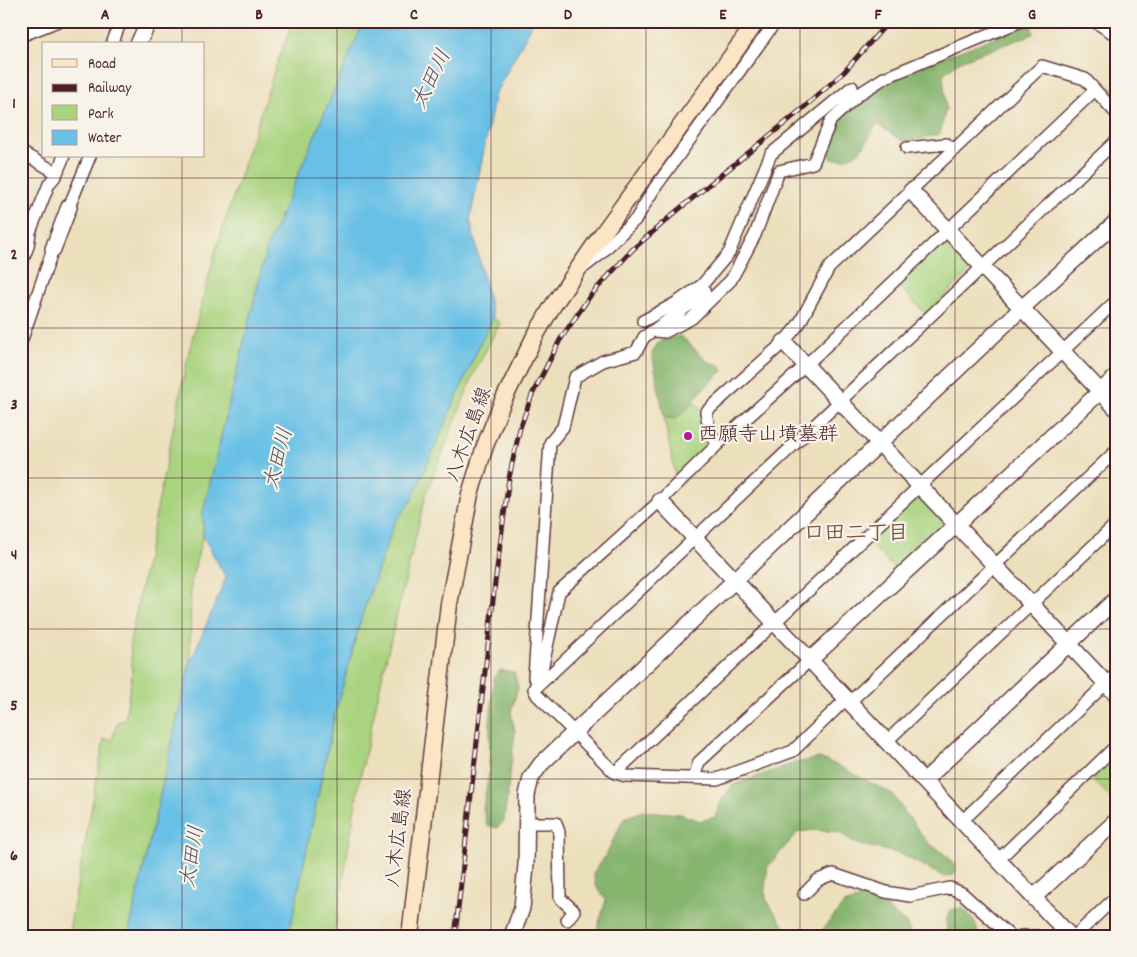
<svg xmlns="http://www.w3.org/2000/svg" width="1137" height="957" viewBox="0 0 1137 957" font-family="Dekko,'Klee One',sans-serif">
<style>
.green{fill:#a9d37f;stroke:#7a7955}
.forest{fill:#86b56e;stroke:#686a4c}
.water{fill:#68c0e6;stroke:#597088}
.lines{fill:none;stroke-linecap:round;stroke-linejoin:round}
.stream{stroke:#68c0e6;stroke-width:3}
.minor-casing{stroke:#623c41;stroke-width:14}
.tertiary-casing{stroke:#623c41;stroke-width:18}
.secondary-casing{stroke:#623c41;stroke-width:19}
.minor{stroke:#fff;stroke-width:11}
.tertiary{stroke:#fff;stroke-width:15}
.secondary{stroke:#fce5c4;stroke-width:16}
.rail-casing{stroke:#4a1f2b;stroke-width:5}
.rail{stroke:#f7f3e8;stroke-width:3;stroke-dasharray:9;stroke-linecap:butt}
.grid{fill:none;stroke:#4a1f2b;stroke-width:1;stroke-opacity:0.55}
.poi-dot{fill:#b5179e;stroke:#f7f3e8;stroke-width:2}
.labels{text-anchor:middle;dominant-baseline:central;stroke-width:4.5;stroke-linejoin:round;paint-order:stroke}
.street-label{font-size:20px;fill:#4a1f2b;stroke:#f7f3e8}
.poi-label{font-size:20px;fill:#4a1f2b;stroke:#f7f3e8;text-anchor:start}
.water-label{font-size:21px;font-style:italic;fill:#534f63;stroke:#f7f3e8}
.neighbourhood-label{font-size:21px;font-weight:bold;fill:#7f5244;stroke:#f7f3e8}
.neatline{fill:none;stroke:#4a1f2b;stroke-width:2}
.grid-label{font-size:16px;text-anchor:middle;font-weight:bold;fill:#4a1f2b}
</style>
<rect width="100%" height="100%" fill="#f7f3e8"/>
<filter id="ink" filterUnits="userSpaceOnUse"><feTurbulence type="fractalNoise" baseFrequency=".02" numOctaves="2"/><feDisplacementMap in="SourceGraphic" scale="10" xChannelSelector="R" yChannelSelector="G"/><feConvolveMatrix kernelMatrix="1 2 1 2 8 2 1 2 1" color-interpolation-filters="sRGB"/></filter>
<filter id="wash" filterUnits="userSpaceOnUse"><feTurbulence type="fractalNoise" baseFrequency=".0096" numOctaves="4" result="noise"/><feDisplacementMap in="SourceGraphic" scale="20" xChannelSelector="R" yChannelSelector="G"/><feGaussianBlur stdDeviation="1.12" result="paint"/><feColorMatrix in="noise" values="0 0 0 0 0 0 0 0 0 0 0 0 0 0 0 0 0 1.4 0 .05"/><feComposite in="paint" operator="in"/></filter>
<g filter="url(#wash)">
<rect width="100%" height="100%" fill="#ecdfbc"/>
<path class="green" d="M 293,21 L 364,21 L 267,247 L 203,512 L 203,536 L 191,581 L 190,663 L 128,936 L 68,936 L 104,739 L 112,740 L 118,721 L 125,720 L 132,673 L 130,642 L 189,351 L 216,249 L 276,66 Z
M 1105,86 L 1116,89 L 1116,104 L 1102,91 Z
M 943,241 L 948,242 L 970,265 L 970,271 L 926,314 L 897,284 Z
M 493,318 L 500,323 L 474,373 L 426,494 L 384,668 L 359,783 L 334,936 L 287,936 L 293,916 L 334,718 L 363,612 L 394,524 L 411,501 L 479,346 Z
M 693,401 L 706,412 L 718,444 L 677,484 L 664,417 L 675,419 Z
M 914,498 L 922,499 L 943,521 L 942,529 L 897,571 L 868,541 Z
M 1116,753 L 1116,803 L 1090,777 Z"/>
<path class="forest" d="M 1031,23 L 1033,34 L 960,61 L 943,74 L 946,108 L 940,134 L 905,142 L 877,124 C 863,146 862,160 832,159 L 825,150 L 836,122 L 864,97 L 891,82 L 930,63 Z
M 681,336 L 708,362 L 720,365 L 723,371 L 702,390 L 688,408 L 675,419 L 664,417 L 652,353 L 659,341 Z
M 500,670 L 514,672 L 518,687 L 511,712 L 515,732 L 504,821 L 497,828 L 487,825 L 483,808 L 489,773 L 490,722 L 494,678 Z
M 819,758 L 839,766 L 892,794 L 926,841 L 948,857 L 955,866 L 954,875 L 944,877 L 901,854 L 857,844 L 838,832 L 814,830 L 798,832 L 768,866 L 765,886 L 766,899 L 783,925 L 797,936 L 595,936 L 606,900 L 596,886 L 593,873 L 605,857 L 624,818 L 643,811 L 680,814 L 700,821 L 715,817 L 722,799 L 733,785 L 792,764 Z
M 863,890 L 883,901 L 890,911 L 906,923 L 912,936 L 817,936 L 844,904 L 861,899 Z
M 962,908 C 971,916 977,923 978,936 L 947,936 L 947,918 L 951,910 Z"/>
<path class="water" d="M 364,21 L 534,21 L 495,94 L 470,220 L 493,318 L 479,346 L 411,501 L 394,524 L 363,612 L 334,718 L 293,916 L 287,936 L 128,936 L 190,663 L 226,578 L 203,536 L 203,512 L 267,247 Z"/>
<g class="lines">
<path class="stream" d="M 106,44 L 110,35"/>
</g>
</g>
<g filter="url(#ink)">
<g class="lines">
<g class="minor-casing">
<path id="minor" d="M 1094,21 L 1116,35
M 21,36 L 58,21
M 112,44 L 121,21
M 1095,90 L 806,365 L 718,444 L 660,501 L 559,592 L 541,674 L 534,689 L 537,695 L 615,773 L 626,776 L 717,779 L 793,751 L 841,704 L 855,697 L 1116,451
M 907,148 L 946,144 L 954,150
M 21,152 L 57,173
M 69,207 L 90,156
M 21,265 L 28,246 L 30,232 L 49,184 L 56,175 L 64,156
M 584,267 L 597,257 L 636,219 L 654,189 L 776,21
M 643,321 L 676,303 L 702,285
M 654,331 L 665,332 L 692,318 L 731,280 L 755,235 L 779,171 L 813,163 L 831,120 L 859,94 L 884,78 L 1021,21
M 21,342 L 53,249
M 718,444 L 710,433 L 706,412 L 784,342 L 799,324 L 829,268 L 1042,66 L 1085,79 L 1116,113
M 534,677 L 550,443 L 563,427 L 575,377 L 603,361 L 636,352 L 644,337 L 705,294 L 702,285 L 729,253 L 771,154 L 852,87
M 538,686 L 1116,141
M 887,741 L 1116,524
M 615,773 L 1116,301
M 694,778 L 699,762 L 810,660
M 962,821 L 1116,674
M 526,823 L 556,823 L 559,832 L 560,898 L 574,911 L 567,920
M 999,859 L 1116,746
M 804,894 L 818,880 L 833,874 L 886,892 L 910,896 L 950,888 L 962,893 L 1010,936
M 1021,936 L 1036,936
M 1075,936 L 1116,897"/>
</g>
<g class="tertiary-casing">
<path id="tertiary" d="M 138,44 L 148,23
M 911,191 L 1116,408
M 53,249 L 69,207
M 784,342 L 1116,694
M 660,501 L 1070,936
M 810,660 L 1116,377
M 924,781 L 1116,599
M 1034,897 L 1116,821
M 512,936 L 522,908 L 526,865 L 527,795 L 531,778 L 541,764 L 1022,308 L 1116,222"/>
</g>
<g class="secondary-casing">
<path id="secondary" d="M 410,936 L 449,604 L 470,494 L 485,446 L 502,403 L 535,336 L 552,307 L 598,240 L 757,21"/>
</g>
<use href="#minor" class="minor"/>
<use href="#tertiary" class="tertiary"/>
<use href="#secondary" class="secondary"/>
<g class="rail-casing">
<path id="rail" d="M 455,936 L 495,583 L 509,478 L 520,428 L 532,395 L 560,340 L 590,296 L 633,249 L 678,210 L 801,110 L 844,72 L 889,21"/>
</g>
<use href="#rail" class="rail"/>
</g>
</g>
<path class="grid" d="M 182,21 L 182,44M 337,21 L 337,936M 491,21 L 491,936M 646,21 L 646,936M 800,21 L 800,936M 955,21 L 955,936M 182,156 L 182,936M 21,178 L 1116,178M 21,328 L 1116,328M 21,478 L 1116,478M 21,629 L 1116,629M 21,779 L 1116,779"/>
<circle class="poi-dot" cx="688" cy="436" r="5"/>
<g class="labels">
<g class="street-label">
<text transform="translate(470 435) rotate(-70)">八木広島線</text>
<text transform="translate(400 838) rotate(-83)">八木広島線</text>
</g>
<g class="poi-label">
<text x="698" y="436">西願寺山墳墓群</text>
</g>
<g class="water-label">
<text transform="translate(433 80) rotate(-64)">太田川</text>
<text transform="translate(280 459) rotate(-75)">太田川</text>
<text transform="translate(194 857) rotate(-81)">太田川</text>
</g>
<g class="neighbourhood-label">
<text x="856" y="535">口田二丁目</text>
</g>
</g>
<rect width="1137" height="957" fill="none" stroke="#f7f3e8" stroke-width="55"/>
<rect x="42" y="42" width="162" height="115" fill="#f7f3e8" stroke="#b29e9c"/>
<rect x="52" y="59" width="25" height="8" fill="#fce5c4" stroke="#b29e9c"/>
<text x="88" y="68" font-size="15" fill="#4a1f2b">Road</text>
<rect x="52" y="84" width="25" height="8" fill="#4a1f2b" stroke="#b29e9c"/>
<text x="88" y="92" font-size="15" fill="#4a1f2b">Railway</text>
<rect x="52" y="105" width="25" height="15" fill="#a9d37f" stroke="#b29e9c"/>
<text x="88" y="118" font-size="15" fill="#4a1f2b">Park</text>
<rect x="52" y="130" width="25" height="15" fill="#68c0e6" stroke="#b29e9c"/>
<text x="88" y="142" font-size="15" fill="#4a1f2b">Water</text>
<rect x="28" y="28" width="1082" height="902" class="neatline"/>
<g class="grid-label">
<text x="105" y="19">A</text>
<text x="259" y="19">B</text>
<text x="414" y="19">C</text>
<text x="568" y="19">D</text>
<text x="723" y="19">E</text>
<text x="878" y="19">F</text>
<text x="1032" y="19">G</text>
<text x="14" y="108">1</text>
<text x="14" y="259">2</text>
<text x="14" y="409">3</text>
<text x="14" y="559">4</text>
<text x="14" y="710">5</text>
<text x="14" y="860">6</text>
</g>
</svg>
